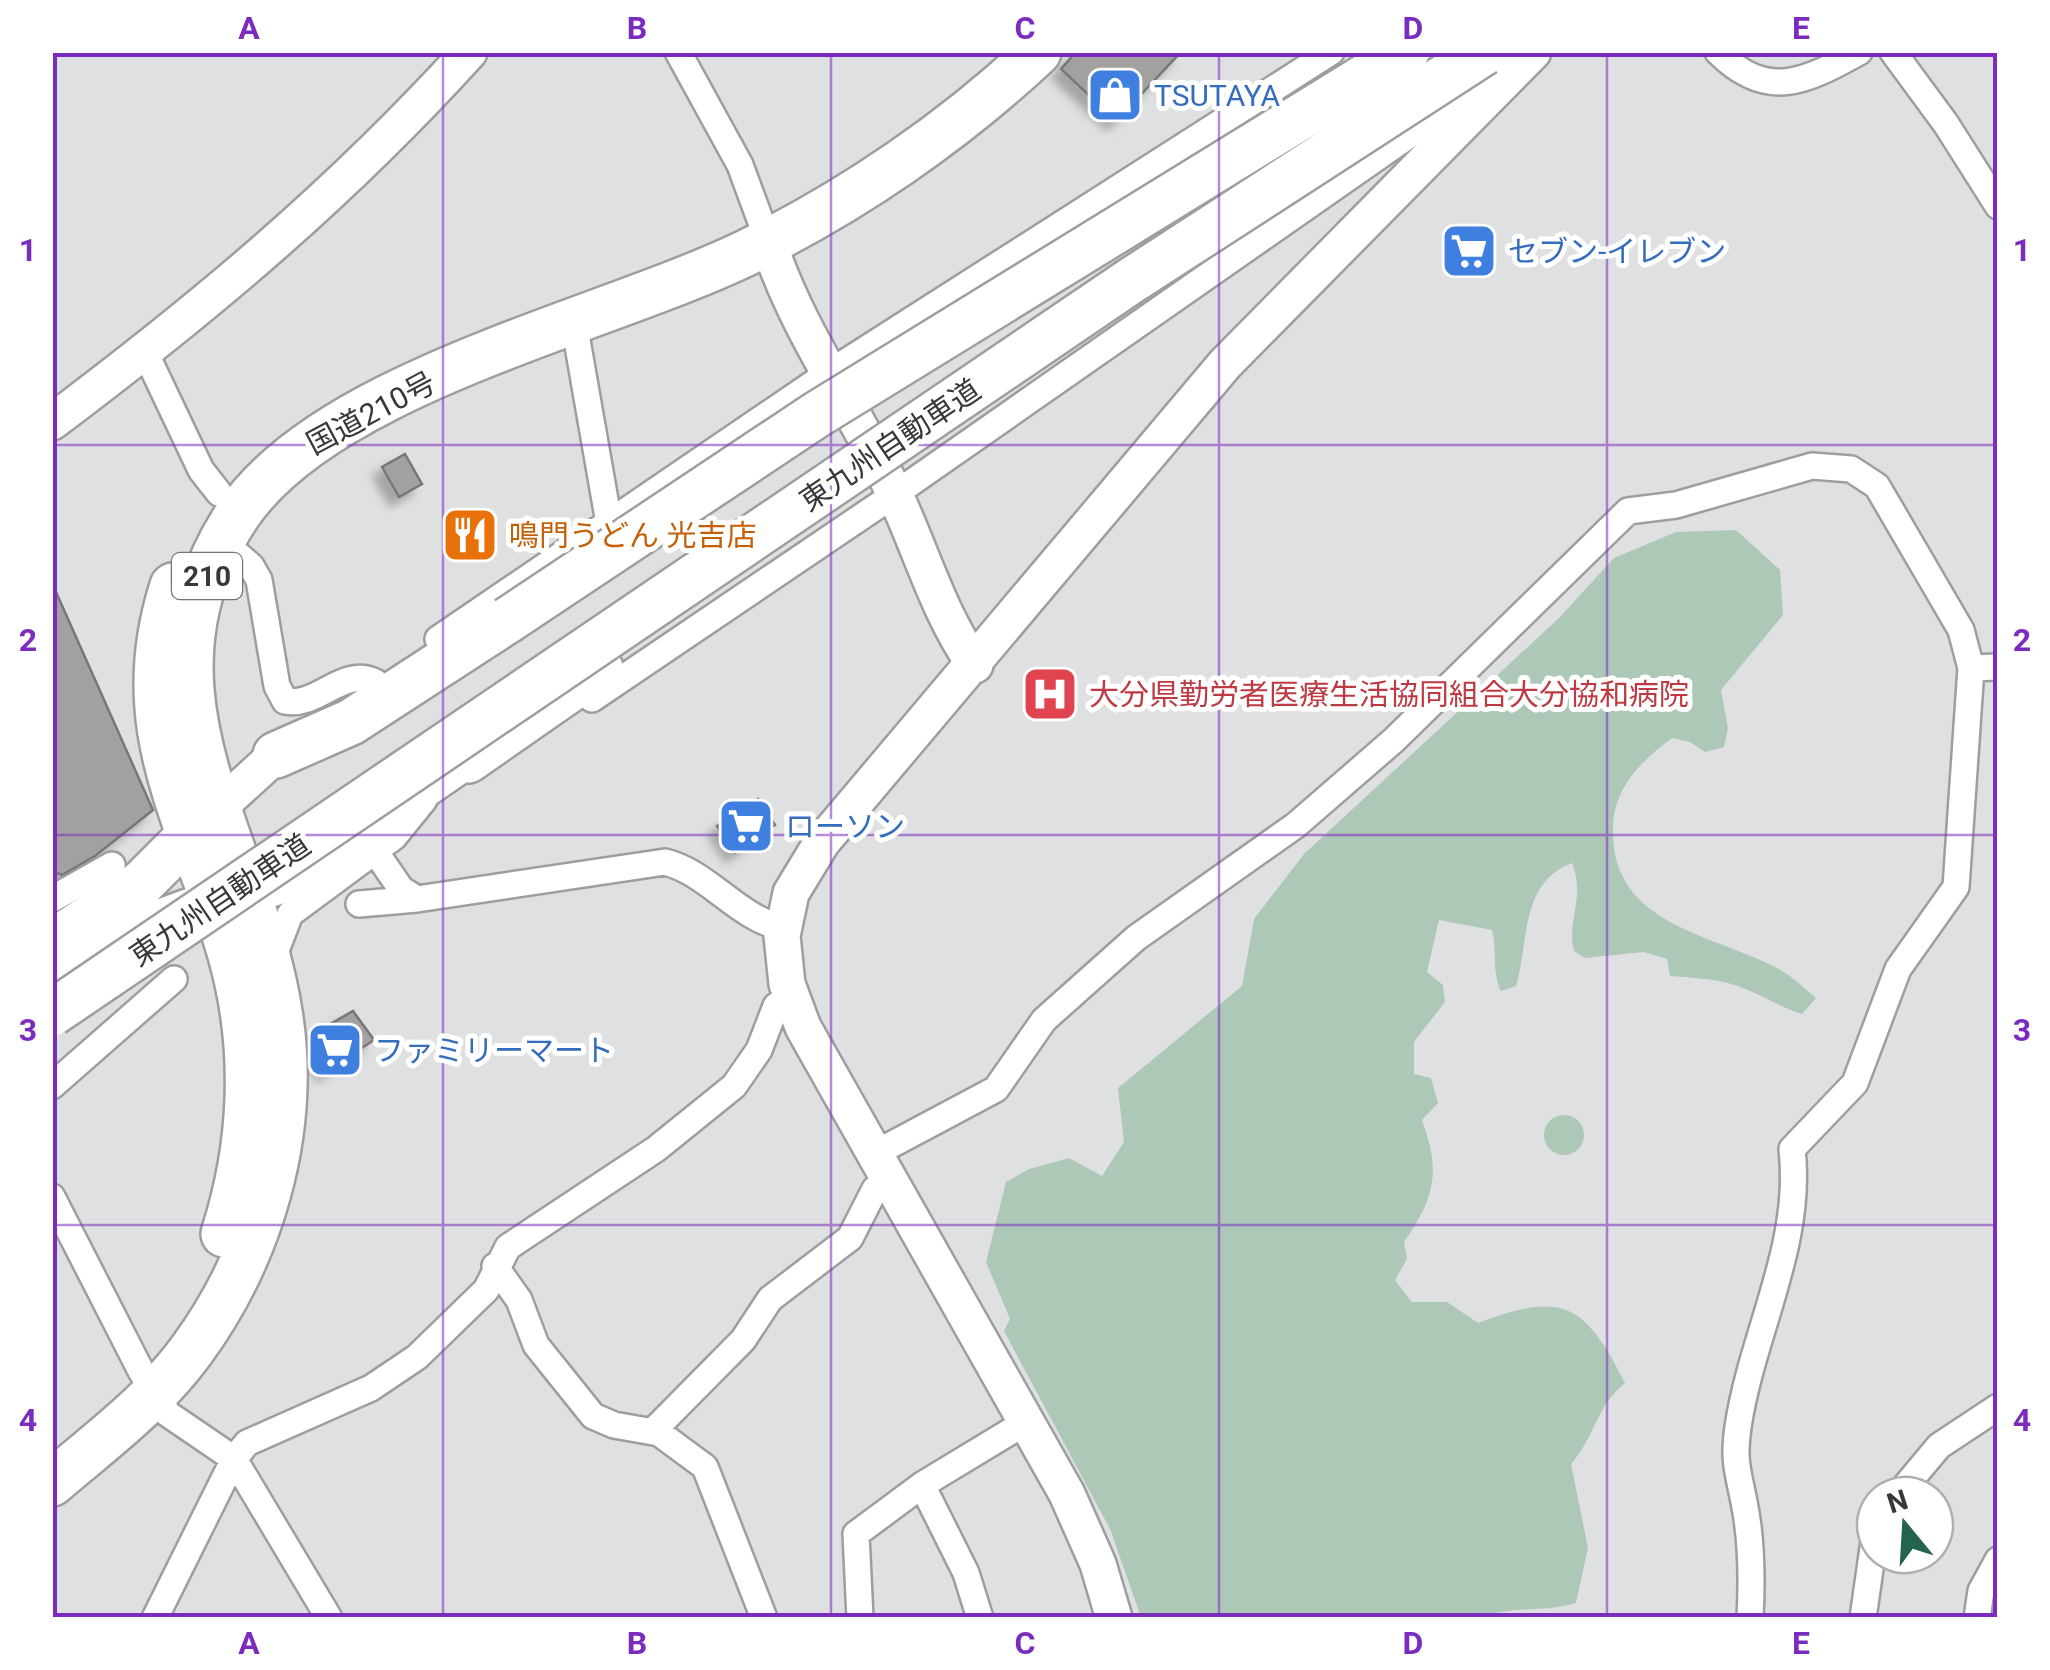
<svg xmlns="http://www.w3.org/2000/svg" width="2050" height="1670" viewBox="0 0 2050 1670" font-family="Roboto,'Noto Sans JP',sans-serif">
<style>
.green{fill:#aec8b8}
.building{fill:#a2a1a0;stroke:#787776;stroke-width:2.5;filter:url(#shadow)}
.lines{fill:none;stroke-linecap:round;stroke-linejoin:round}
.street-casing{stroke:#9d9e9f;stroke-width:30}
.secondary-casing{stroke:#9d9e9f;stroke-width:40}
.highway-casing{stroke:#9d9e9f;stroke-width:50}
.street{stroke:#fff;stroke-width:25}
.secondary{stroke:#fff;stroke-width:35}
.highway{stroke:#fff;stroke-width:45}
.highway-bridge-casing{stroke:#9d9e9f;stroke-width:50;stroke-linecap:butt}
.highway-bridge{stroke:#fff;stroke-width:45}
.grid{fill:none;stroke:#7b2cbf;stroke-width:2.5;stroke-opacity:0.55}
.labels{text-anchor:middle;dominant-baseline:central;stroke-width:10;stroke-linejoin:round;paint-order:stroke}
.shield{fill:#fff;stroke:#737474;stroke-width:2.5}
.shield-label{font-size:28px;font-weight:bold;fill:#373838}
.shop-label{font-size:30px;fill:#366cbe;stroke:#fff;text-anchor:start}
.street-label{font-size:30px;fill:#373838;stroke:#fff}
.food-label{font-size:30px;fill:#c56008;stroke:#fff;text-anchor:start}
.health-label{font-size:30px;fill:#be3a42;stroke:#fff;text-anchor:start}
.neatline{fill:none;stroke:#7b2cbf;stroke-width:4}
.grid-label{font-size:32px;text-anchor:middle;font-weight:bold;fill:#7b2cbf}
</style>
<defs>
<filter id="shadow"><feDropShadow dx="-9" dy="9" stdDeviation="5" flood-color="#0004"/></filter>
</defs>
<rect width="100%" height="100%" fill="#dfe0e1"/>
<path class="green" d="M 1736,530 L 1780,570 L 1783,615 L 1721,690 L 1728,728 L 1724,747 L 1705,752 L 1690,742 L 1672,738 C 1640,762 1612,789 1613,832 C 1613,926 1714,934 1779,969 C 1793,977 1804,988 1816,998 L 1802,1014 C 1783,1008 1769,999 1750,991 C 1726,979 1696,978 1670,976 L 1667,959 L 1644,952 L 1585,958 L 1574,951 C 1566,921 1586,898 1572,863 C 1520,882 1529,942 1516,986 L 1501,991 C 1492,974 1497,949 1492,930 L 1439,920 L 1427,972 L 1443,985 L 1445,1002 L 1414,1042 L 1414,1074 L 1431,1078 L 1438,1103 L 1422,1120 C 1441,1172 1435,1197 1404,1242 L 1407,1259 L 1395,1280 L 1412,1302 L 1447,1302 L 1478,1323 C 1564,1291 1584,1303 1625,1383 C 1594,1409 1597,1434 1571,1464 L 1588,1548 L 1576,1603 C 1543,1613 1511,1605 1478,1618 L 1141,1617 L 1110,1529 L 1004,1331 L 1010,1319 L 986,1262 L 1006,1182 L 1029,1169 L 1069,1158 L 1102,1176 L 1124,1142 L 1118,1088 L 1242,986 L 1254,919 L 1304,854 L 1559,618 L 1614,558 L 1676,532 Z
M1544 1135a20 20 0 1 1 40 0a20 20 0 1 1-40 0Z"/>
<path class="building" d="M 1076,52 L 1181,52 L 1116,121 L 1061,69 Z
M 405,454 L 422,484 L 399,497 L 382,467 Z
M 52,583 L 153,810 L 95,856 L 62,875 L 52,871 Z
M 758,799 L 775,825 L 735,853 L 717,826 Z
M 353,1011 L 374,1040 L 326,1072 L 308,1037 Z"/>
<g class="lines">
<g class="street-casing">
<path id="street" d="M 678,52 L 740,165 L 768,241
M 1718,52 C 1767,101 1805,82 1859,52
M 1893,52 L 1946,124 L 1998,206
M 574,323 L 609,523
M 145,352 L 201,470 L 219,493
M 222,541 L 251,566 L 259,580 L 277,686 L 285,701 C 317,708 343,666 375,682
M 438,639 L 827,374 L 1331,52
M 592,699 L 895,494 L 1501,71
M 375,851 L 401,889 L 417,899 L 665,862 C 709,873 736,917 783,928
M 52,899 L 112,865
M 359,904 L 417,899
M 273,958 L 290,914 L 394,837 L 424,800
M 52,1086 L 174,979
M 874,1154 L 996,1089 L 1044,1020 L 1136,938 L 1296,825 L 1394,740 L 1628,511 L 1676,505 L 1812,466 L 1851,469 L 1877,486 L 1961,630 L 1971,668
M 52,1197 L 141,1371 L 168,1414 L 234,1459 L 329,1618
M 495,1266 L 519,1300 L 536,1345 L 593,1416 L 614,1425 L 659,1433 L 705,1467 L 764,1618
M 653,1431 L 743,1340 L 770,1299 L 850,1238 L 875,1189 L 889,1180
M 922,1485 L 966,1573 L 980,1618
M 1898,1495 L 1939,1446 L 1998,1407
M 155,1618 L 234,1459 L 247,1443 L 371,1388 L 417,1357 L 486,1290 L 508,1247 L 656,1149 L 734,1086 L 759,1050 L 776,1006 L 791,996
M 860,1618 L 856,1534 L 922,1485 L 1026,1422
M 1750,1618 C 1752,1580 1752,1540 1744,1502 C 1738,1471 1733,1461 1738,1427 C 1752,1333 1803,1246 1792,1149 L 1855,1083 L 1898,969 L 1956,887 L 1971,668 L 1998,667
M 1863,1618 L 1875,1534
M 1977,1618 L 1981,1591 L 1998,1560"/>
</g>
<g class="secondary-casing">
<path id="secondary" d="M 768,241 C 798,334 856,410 896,497 C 922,553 939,614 975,665
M 52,422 C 205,307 340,194 469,52
M 204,821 L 276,755
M 227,904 L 289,883 L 468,760
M 1114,1618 L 1098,1564 L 1067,1494 L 803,1027 L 787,984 L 782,936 L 791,893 L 822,842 L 1225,364 L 1533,52"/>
</g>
<g class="highway-casing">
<path id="highway" d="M 173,586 C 126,730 193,822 231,955 C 257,1047 253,1144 224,1234
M 276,755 L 351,722 L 508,620
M 468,760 L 600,668
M 52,943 L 142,883 L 189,836
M 52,987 L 129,934 L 188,912
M 52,1483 C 101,1441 153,1403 191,1351 C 260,1257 297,1135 280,1018 C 255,842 121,694 236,517 C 323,383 604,322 748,252 C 852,201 953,132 1038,52"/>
</g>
<use href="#street" class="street"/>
<use href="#secondary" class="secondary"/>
<use href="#highway" class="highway"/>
<g class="highway-bridge-casing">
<path id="highway-bridge" d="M 508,620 L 816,415 L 1406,52
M 52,1013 L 1129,282 L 1484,52"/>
</g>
<use href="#highway-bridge" class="highway-bridge"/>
</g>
<path class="grid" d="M 443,52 L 443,1618M 831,52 L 831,1618M 1219,52 L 1219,1618M 1607,52 L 1607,1618M 52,445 L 1998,445M 52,835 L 1998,835M 52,1225 L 1998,1225"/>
<defs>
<g id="shop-square" transform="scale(2.875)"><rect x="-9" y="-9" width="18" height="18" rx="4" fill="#3f7fe0" stroke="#fff"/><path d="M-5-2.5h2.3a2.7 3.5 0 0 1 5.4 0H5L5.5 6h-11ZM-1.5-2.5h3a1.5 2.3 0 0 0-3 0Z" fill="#fff"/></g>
<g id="supermarket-square" transform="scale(2.875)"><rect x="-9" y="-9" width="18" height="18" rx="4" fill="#3f7fe0" stroke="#fff"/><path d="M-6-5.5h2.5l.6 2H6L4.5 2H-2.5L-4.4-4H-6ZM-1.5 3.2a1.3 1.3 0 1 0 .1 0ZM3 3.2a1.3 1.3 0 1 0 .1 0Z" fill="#fff"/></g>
<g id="restaurant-square" transform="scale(2.875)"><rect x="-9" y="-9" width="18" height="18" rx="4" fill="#e8710a" stroke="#fff"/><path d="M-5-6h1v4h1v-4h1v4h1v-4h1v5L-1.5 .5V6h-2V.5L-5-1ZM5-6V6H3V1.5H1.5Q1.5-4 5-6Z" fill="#fff"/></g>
<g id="hospital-square" transform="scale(2.875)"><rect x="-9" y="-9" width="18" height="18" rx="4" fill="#e0444e" stroke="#fff"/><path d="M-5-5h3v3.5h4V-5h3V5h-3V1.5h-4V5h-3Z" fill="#fff"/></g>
</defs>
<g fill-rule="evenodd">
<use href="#shop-square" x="1115" y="95"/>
<use href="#supermarket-square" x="1469" y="251"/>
<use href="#restaurant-square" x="470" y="535"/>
<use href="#hospital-square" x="1050" y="694"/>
<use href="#supermarket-square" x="746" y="826"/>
<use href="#supermarket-square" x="335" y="1050"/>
</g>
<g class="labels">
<rect class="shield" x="172" y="553" width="70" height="46" rx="8"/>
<g class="shield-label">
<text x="207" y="576">210</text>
</g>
<g class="shop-label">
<text x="1154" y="95">TSUTAYA</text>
<text x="1508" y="251">セブン-イレブン</text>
<text x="785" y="826">ローソン</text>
<text x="374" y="1050">ファミリーマート</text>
</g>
<g class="street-label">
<text transform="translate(371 413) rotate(-28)">国道210号</text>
<text transform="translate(890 445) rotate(-34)">東九州自動車道</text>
<text transform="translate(220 900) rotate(-34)">東九州自動車道</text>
</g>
<g class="food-label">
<text x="509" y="535">鳴門うどん 光吉店</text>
</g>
<g class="health-label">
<text x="1089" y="694">大分県勤労者医療生活協同組合大分協和病院</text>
</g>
</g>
<rect width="2050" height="1670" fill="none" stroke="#ffffff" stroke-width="110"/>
<g transform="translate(1905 1525) rotate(342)"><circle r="48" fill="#ffffff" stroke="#afafaf" stroke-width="2.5"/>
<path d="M0-8L18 38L0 25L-18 38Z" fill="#236350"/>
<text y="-15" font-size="28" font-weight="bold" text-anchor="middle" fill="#373838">N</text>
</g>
<rect x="55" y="55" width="1940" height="1560" class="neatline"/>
<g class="grid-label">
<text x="249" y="39">A</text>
<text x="637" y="39">B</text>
<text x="1025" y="39">C</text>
<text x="1413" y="39">D</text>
<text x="1801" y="39">E</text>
<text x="28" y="261">1</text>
<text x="2022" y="261">1</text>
<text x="28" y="651">2</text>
<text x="2022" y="651">2</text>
<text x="28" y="1041">3</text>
<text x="2022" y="1041">3</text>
<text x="28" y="1431">4</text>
<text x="2022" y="1431">4</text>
<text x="249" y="1654">A</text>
<text x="637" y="1654">B</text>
<text x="1025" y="1654">C</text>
<text x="1413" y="1654">D</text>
<text x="1801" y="1654">E</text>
</g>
</svg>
